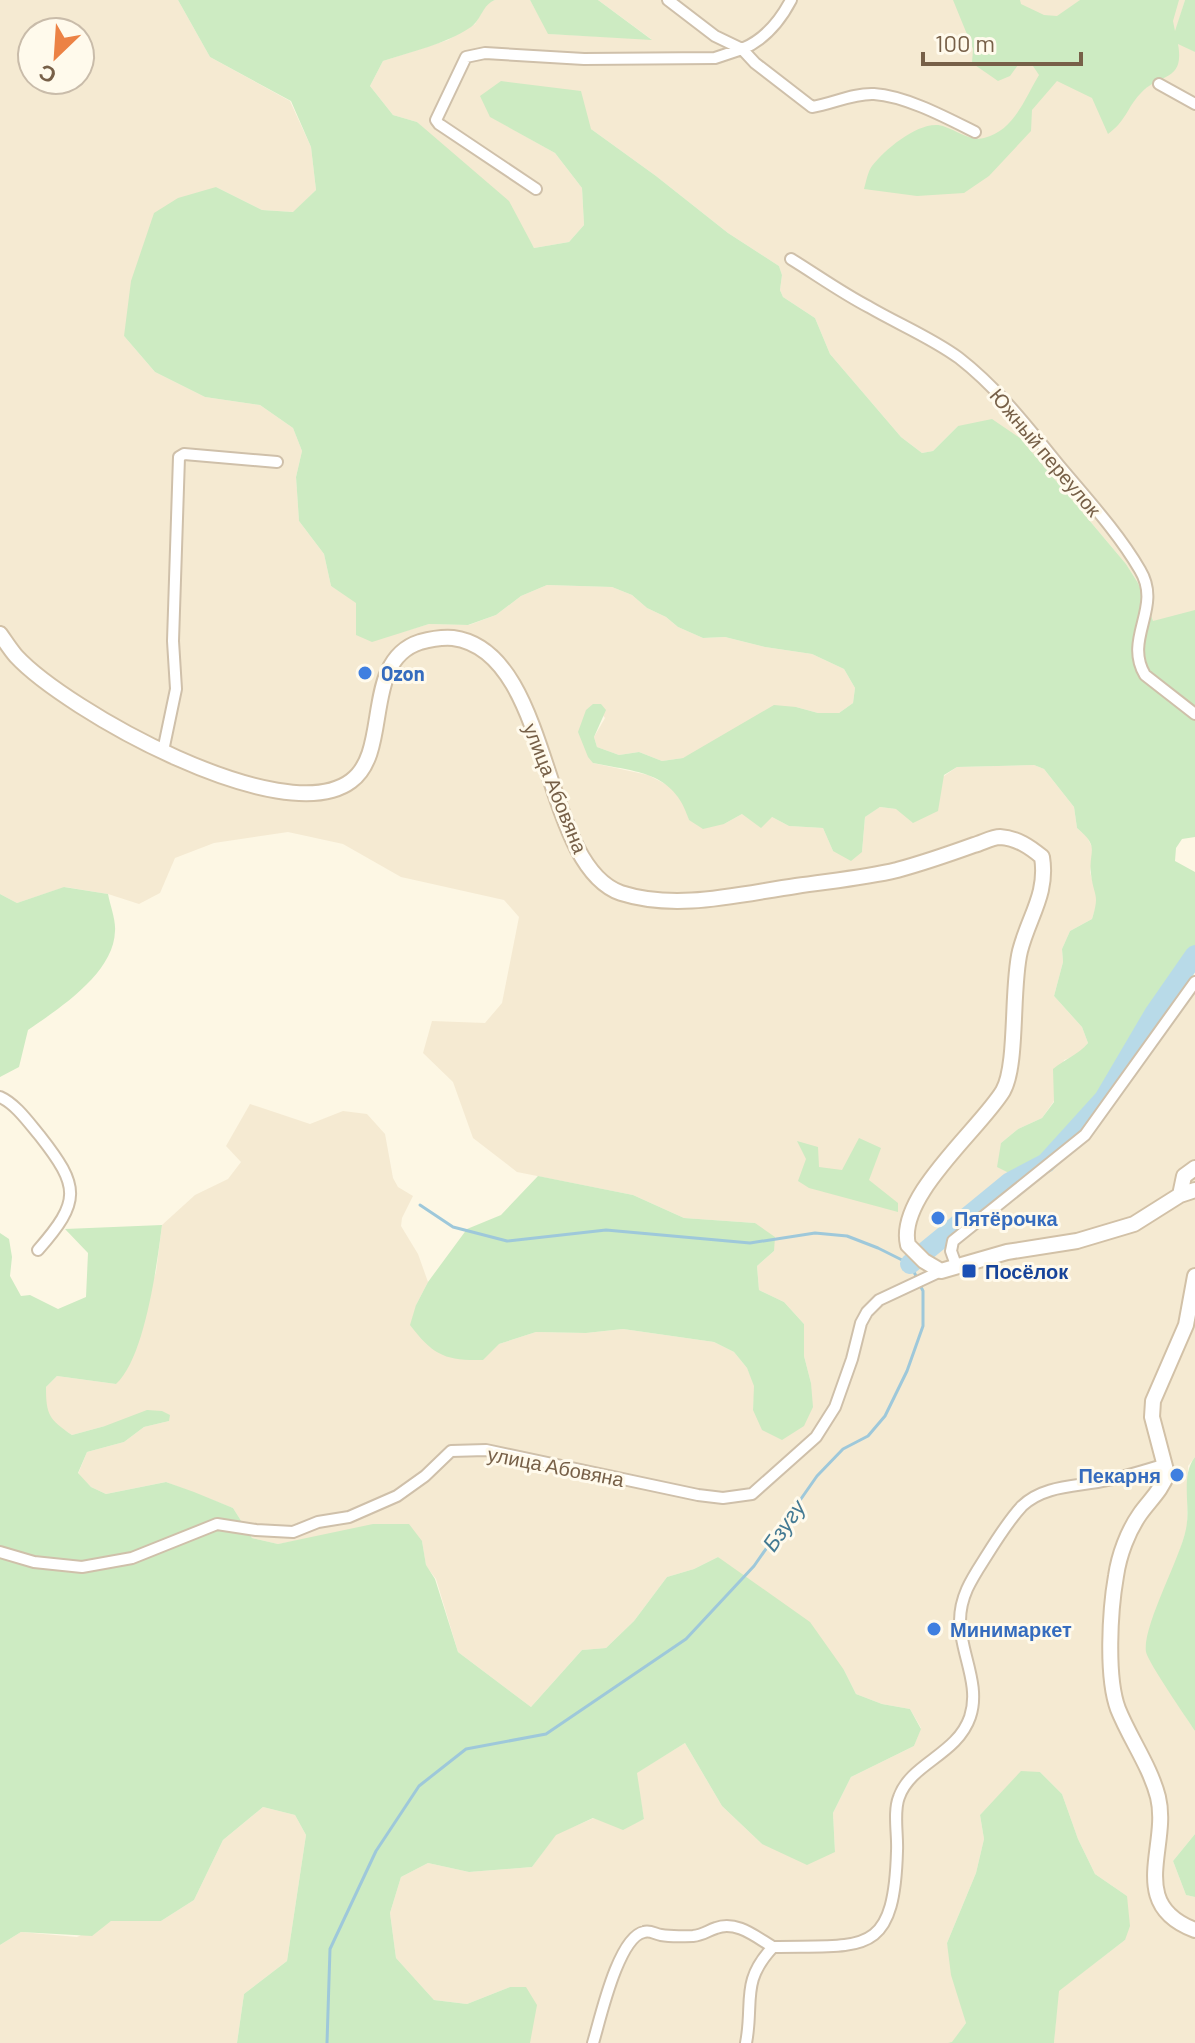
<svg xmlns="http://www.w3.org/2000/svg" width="1195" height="2043" viewBox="0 0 1195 2043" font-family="Barlow,sans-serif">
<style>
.residential{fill:#f5ead2;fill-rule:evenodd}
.green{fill:#cdebc2}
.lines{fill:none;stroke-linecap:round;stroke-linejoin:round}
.stream{stroke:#9ec8da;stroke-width:3}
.river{stroke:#b8dae8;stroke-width:20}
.street-casing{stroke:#cfc0aa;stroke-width:14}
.secondary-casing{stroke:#d2c1a7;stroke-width:18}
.street{stroke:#fff;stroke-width:10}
.secondary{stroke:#fff;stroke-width:14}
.shop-dot{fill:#3f7fe0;stroke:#fffaec;stroke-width:3}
.transit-dot{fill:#1a4fb4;stroke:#fffaec;stroke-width:3}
.labels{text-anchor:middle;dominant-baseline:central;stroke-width:6;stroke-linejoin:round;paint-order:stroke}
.street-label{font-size:20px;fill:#776048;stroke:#fffaec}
.shop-label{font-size:20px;font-weight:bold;fill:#366cbe;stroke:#fffaec;text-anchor:start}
.transit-label{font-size:20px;font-weight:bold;fill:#164399;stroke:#fffaec;text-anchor:start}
.water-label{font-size:22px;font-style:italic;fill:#447a93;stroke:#fffaec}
</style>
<rect width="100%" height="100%" fill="#fdf7e4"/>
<path class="residential" d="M 0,0 L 178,0 L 210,57 L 290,101 L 311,147 L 316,190 L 294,212 L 262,210 L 216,187 L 124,336 L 155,372 L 205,397 L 260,405 L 293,428 L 302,451 L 296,477 L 299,521 L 324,554 L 331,586 L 402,632 L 429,624 L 469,625 L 496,615 L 521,596 L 547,585 L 612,587 L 632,595 L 647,608 L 666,617 L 678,627 L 703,638 L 725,637 L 765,647 L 812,654 L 844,669 L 855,688 L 853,703 L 839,713 L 818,713 L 796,707 L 683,758 L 662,761 L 639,752 L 619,755 L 597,747 L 594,737 L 605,718 L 593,704 L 593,763 L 648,775 L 671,787 L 683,801 L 689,820 L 724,824 L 742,814 L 772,817 L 789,826 L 823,828 L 833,851 L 862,852 L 865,817 L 880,807 L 896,809 L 957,767 L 1034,765 L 1044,769 L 1074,807 L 1077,828 L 1087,837 L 1094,851 L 1090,872 L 1098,900 L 1092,919 L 1070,931 L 1062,949 L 1063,962 L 1054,996 L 1082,1027 L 1088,1043 L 1078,1055 L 1064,1060 L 1054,1101 L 1042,1118 L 1018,1129 L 1001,1143 L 1120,1080 L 1139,1045 L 1183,981 L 1195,990 L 1195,1457 L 1188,1466 L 1187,1528 L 1172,1574 L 1178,1705 L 1195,1731 L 1195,1834 L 1173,1861 L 1186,1895 L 1195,1897 L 1195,2043 L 1054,2043 L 1058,1991 L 1125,1940 L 1127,1896 L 1095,1874 L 1078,1839 L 1062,1794 L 1040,1772 L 1021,1772 L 980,1815 L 984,1839 L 976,1873 L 947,1943 L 966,2023 L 952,2043 L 530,2043 L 510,1987 L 467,2004 L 434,2000 L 396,1958 L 390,1913 L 401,1877 L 428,1863 L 469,1872 L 532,1867 L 556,1834 L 594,1818 L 623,1829 L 644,1819 L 636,1773 L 685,1743 L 722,1806 L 762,1844 L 835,1852 L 833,1813 L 851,1777 L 914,1746 L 921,1728 L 910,1709 L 882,1704 L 856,1694 L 844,1670 L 718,1557 L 694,1569 L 667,1577 L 634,1621 L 606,1648 L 582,1650 L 531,1707 L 458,1652 L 436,1579 L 426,1566 L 422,1541 L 333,1534 L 278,1544 L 252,1538 L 233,1508 L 166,1482 L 106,1494 L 91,1487 L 78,1474 L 87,1452 L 124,1442 L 144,1427 L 169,1421 L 105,1426 L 72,1435 L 54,1423 L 46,1409 L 46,1387 L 57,1376 L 116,1384 L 156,1272 L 162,1225 L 195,1195 L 228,1179 L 241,1162 L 226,1146 L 250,1104 L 310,1124 L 343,1111 L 367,1114 L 385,1134 L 393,1178 L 398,1187 L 413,1196 L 402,1218 L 401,1226 L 418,1254 L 428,1282 L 416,1305 L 499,1344 L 536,1332 L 586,1333 L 623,1329 L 714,1342 L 734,1352 L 747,1368 L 755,1386 L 753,1410 L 811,1383 L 804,1356 L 804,1324 L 784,1302 L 759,1290 L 757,1266 L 774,1251 L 755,1223 L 684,1218 L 633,1195 L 517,1172 L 473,1138 L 453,1082 L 423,1053 L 432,1021 L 485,1023 L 502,1003 L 519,917 L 504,900 L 401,877 L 343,844 L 288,832 L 214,843 L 175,858 L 160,893 L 139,904 L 108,894 L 65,887 L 17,903 L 0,894 ZM 32,32 L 80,32 L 80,80 L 32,80 Z
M 495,0 L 530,0 L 549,34 L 651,39 L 598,0 L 1185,0 L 1173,40 L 1195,52 L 1195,724 L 1136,676 L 1138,583 L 1126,564 L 1020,438 L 958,426 L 933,451 L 922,453 L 901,437 L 830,354 L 815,318 L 783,297 L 780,290 L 782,275 L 779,266 L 728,233 L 656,176 L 591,129 L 491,117 L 555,153 L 582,188 L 584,225 L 569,242 L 534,248 L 523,230 L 417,122 L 393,115 L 370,86 L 383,61 L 448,40 L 475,24 L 487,3 Z
M 263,1807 L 295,1815 L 306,1835 L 287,1961 L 244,1994 L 237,2043 L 0,2043 L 0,1945 L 21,1932 L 77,1937 L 111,1921 L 161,1921 L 194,1900 L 223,1840 Z"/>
<path class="green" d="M 178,0 L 495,0 C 482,5 482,19 471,27 C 444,45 413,51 383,61 L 370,86 L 393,115 L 417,122 L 509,201 L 534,248 L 569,242 L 584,225 L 582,188 L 555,153 L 490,117 L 480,96 L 501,81 L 581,91 L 591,129 L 656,176 L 728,233 L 779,266 L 782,275 L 780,290 L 783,297 L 815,318 L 830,354 L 901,437 L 922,453 L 933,451 L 958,426 L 992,419 L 1020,438 L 1126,564 L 1138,583 L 1153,621 L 1195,610 L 1195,837 L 1182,839 L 1176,848 L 1175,861 L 1195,872 L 1195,961 L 1184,979 L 1195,987 L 1195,990 L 1182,982 L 1139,1045 L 1120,1080 L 1088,1126 L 1053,1160 L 1021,1179 L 997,1167 L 1001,1143 L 1018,1129 L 1042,1118 L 1054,1102 L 1053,1069 C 1065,1059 1078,1055 1088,1043 L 1082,1027 L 1054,996 L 1063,962 L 1062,949 L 1070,931 L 1092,919 C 1100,893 1094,898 1091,874 C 1088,850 1101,848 1077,828 L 1074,807 L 1044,769 L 1034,765 L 957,767 L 944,775 L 938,811 L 913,823 L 896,809 L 880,807 L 865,817 L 862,852 L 851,861 L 833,851 L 823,828 L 789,826 L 772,817 L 761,828 L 742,814 L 724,824 L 703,829 L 689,820 C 674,771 636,772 593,763 L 588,757 L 578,732 L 586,710 L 593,704 L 601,704 L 606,710 L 594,737 L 597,747 L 619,755 L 639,752 L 662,761 L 683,758 L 774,705 L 796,707 L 818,713 L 839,713 L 853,703 L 855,688 L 844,669 L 812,654 L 765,647 L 725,637 L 703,638 L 678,627 L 666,617 L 647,608 L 632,595 L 612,587 L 547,585 L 521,596 L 496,615 L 468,625 L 429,624 L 372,642 L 356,635 L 356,603 L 331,586 L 324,554 L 299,521 L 296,477 L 302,451 L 293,428 L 260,405 L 205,397 L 155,372 L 124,336 L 131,281 L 154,213 L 178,198 L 216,187 L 262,210 L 293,212 L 316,190 L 311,147 L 291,101 L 210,57 Z
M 530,0 L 598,0 L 652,40 L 548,34 Z
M 953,0 L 1020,0 L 1021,4 L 1044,15 L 1057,16 L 1080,0 L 1179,0 L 1173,21 L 1175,31 L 1185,0 L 1195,0 L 1195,52 L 1178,44 C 1185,83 1159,72 1140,94 C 1127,108 1126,121 1108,134 L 1092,98 L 1057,81 L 1032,110 L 1031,131 L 989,176 L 964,193 L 917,196 L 864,189 C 866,182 868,171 872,166 C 885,149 917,123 938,125 C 953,127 968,142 984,138 C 1014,131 1025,98 1039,75 L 1031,63 L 1018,65 L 1010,76 L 998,81 L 972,63 L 973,49 Z
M 64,887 L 108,894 C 110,905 116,920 115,931 C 114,973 60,1008 28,1030 L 19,1067 L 0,1077 L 0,894 L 17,903 Z
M 859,1138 L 881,1148 L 869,1180 L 898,1203 L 898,1212 L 809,1188 L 798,1181 L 806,1159 L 797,1141 L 818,1147 L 819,1167 L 842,1170 Z
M 538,1176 L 633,1195 L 684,1218 L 755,1223 L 775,1237 L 774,1251 L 757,1266 L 759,1290 L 784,1302 L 804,1324 L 804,1356 L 811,1383 L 813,1407 L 804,1426 L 782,1440 L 762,1430 L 753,1410 L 754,1386 L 747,1368 L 734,1352 L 714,1342 L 623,1329 L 586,1333 L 536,1332 L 499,1344 L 483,1360 C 445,1361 433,1355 410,1325 L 416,1305 L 428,1282 L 467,1229 L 501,1215 Z
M 162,1225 C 157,1264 145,1358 116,1384 L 57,1376 L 46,1387 C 46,1415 49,1419 72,1435 L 105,1426 L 147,1410 L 162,1411 L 170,1415 L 169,1421 L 144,1427 L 124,1442 L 87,1452 L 78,1473 L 91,1487 L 106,1494 L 166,1482 L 194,1492 L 233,1508 L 252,1538 L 278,1544 L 373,1524 L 409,1524 L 422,1541 L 426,1565 L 435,1579 L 458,1652 L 531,1707 L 582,1650 L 606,1648 L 634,1621 L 667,1577 L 694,1569 L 718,1557 L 810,1622 L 844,1670 L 856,1694 L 882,1704 L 910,1709 L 921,1729 L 914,1746 L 851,1777 L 833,1813 L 835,1852 L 807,1865 L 762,1844 L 722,1806 L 685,1743 L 637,1773 L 644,1819 L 623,1830 L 593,1818 L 556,1835 L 532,1867 L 469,1872 L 428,1863 L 401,1877 L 390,1913 L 396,1958 L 434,2000 L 467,2004 L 510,1987 L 526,1987 L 537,2005 L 530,2043 L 237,2043 L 244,1994 L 287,1961 L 306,1835 L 295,1815 L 263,1807 L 223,1840 L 194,1900 L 161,1921 L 111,1921 L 92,1936 L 21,1932 L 0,1945 L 0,1233 L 9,1239 L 12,1257 L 10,1276 L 21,1296 L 30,1295 L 58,1309 L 86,1297 L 88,1253 L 65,1229 Z
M 1195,1457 L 1195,1731 C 1186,1717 1149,1664 1146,1652 C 1142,1627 1180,1559 1186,1529 C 1191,1506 1180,1476 1195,1457 Z
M 1021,1771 L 1040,1772 L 1062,1794 L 1078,1839 L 1095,1874 L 1127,1896 L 1130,1926 L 1125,1940 L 1059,1991 L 1054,2043 L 948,2043 L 952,2042 L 966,2023 L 951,1975 L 947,1943 L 976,1873 L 984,1839 L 980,1815 Z
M 1195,1834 L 1195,1897 L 1186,1895 L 1173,1861 Z"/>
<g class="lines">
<path class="stream" d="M 420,1205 L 453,1227 L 507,1241 L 606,1230 L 750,1243 L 815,1233 L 847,1236 L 878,1248 L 910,1264 L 917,1278
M 327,2043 L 330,1949 L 376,1851 L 419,1786 L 466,1749 L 546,1734 L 686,1639 L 754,1566 L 817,1476 L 843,1449 L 868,1436 L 885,1416 L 907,1371 L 923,1326 L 923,1291 L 920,1285"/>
<path class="river" d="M 910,1264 L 1010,1182 L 1046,1163 L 1104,1099 L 1154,1014 L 1195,955"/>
<g class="street-casing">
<path id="street" d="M 668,0 L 715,36 L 742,49 C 764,40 780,21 791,0
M 1159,84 L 1195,104
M 536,189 L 439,124 L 436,120 L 466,57 L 485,53 L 584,59 L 715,58 L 742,49 L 755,63 L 812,107 C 832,104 853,93 874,94 C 906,96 947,118 975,132
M 791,259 C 817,275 842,293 869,307 C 898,324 932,338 959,358 C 999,389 1030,430 1062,469 C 1089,501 1119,534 1140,570 C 1163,608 1123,638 1145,675 L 1195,714
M 163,751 L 176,689 L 173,641 L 179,457 L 184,454 L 277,462
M 0,1097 C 16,1104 29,1123 40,1136 C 80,1187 81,1201 38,1250
M 956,1265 L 951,1251 L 953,1241 L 1085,1135 L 1195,982
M 0,1552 L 34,1562 L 82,1567 L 132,1558 L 217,1524 L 256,1530 L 293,1532 L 318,1522 L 349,1517 L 397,1496 L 425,1476 L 451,1451 L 486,1450 L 698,1495 L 723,1498 L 752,1494 L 816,1437 L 835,1407 L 852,1359 L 861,1323 L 867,1312 L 879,1300 L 941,1271
M 593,2043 C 600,2020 618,1937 644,1932 C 650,1930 655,1934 661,1935 C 672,1937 682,1936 693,1936 C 703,1935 707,1931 716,1928 C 736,1920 756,1937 773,1947
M 746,2043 C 754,2002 740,1982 773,1947 C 864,1945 894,1958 897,1851 C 898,1835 893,1812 899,1797 C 911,1763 957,1755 970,1717 C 981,1685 960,1652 960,1621 C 960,1595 973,1577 987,1555 C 997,1539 1009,1520 1022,1506 C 1045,1484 1079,1487 1108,1480 C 1127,1476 1147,1470 1166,1464"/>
</g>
<g class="secondary-casing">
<path id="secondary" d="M 0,634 C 5,641 10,649 16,656 C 66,710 283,832 351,781 C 392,751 361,661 420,642 C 431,639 441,637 453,638 C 553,651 540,865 621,893 C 677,911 740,894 796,886 C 829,881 864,878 897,870 C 923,863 949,854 974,845 C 982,843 992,837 1000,837 C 1017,838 1030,847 1042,857 C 1048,894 1029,916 1020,951 C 1011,987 1018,1065 1003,1091 C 980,1129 896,1197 908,1245 L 924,1261 L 941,1271 L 1007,1252 L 1077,1241 L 1134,1224 L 1180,1195 L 1195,1190
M 1180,1195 L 1184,1176 L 1195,1168
M 1195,1276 L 1186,1325 L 1153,1401 L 1152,1417 L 1167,1474 C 1162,1490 1149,1501 1140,1514 C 1128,1531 1119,1555 1116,1576 C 1110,1610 1106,1677 1118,1709 C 1130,1739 1150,1766 1158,1797 C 1170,1846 1126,1904 1195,1930"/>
</g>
<use href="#street" class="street"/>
<use href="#secondary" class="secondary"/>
</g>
<g class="shop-dot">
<circle cx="365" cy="673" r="8"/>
<circle cx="938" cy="1218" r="8"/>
<circle cx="1177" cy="1475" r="8"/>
<circle cx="934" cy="1629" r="8"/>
</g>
<rect class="transit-dot" x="961" y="1263" width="16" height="16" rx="4"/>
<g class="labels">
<g class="street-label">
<text transform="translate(1046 452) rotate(50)">Южный переулок</text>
<text transform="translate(556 788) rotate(68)">улица Абовяна</text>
<text transform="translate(556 1466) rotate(11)">улица Абовяна</text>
</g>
<g class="shop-label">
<text x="381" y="673">Ozon</text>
<text x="954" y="1218">Пятёрочка</text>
<text x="1161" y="1475" text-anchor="end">Пекарня</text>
<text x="950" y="1629">Минимаркет</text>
</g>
<g class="transit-label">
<text x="985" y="1271">Посёлок</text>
</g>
<g class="water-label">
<text transform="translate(783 1525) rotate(-55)">Бзугу</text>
</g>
</g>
<g transform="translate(56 56) rotate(205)"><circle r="38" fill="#fffaec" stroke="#c9bcaa" stroke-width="2"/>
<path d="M0-6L14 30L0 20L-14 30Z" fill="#ec8245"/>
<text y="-12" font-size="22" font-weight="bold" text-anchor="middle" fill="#776048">С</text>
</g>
<path d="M923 52v12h158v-12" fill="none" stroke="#776048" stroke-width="4"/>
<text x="935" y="52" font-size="24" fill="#776048" stroke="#fffaec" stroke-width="6" paint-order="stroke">100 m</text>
</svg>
